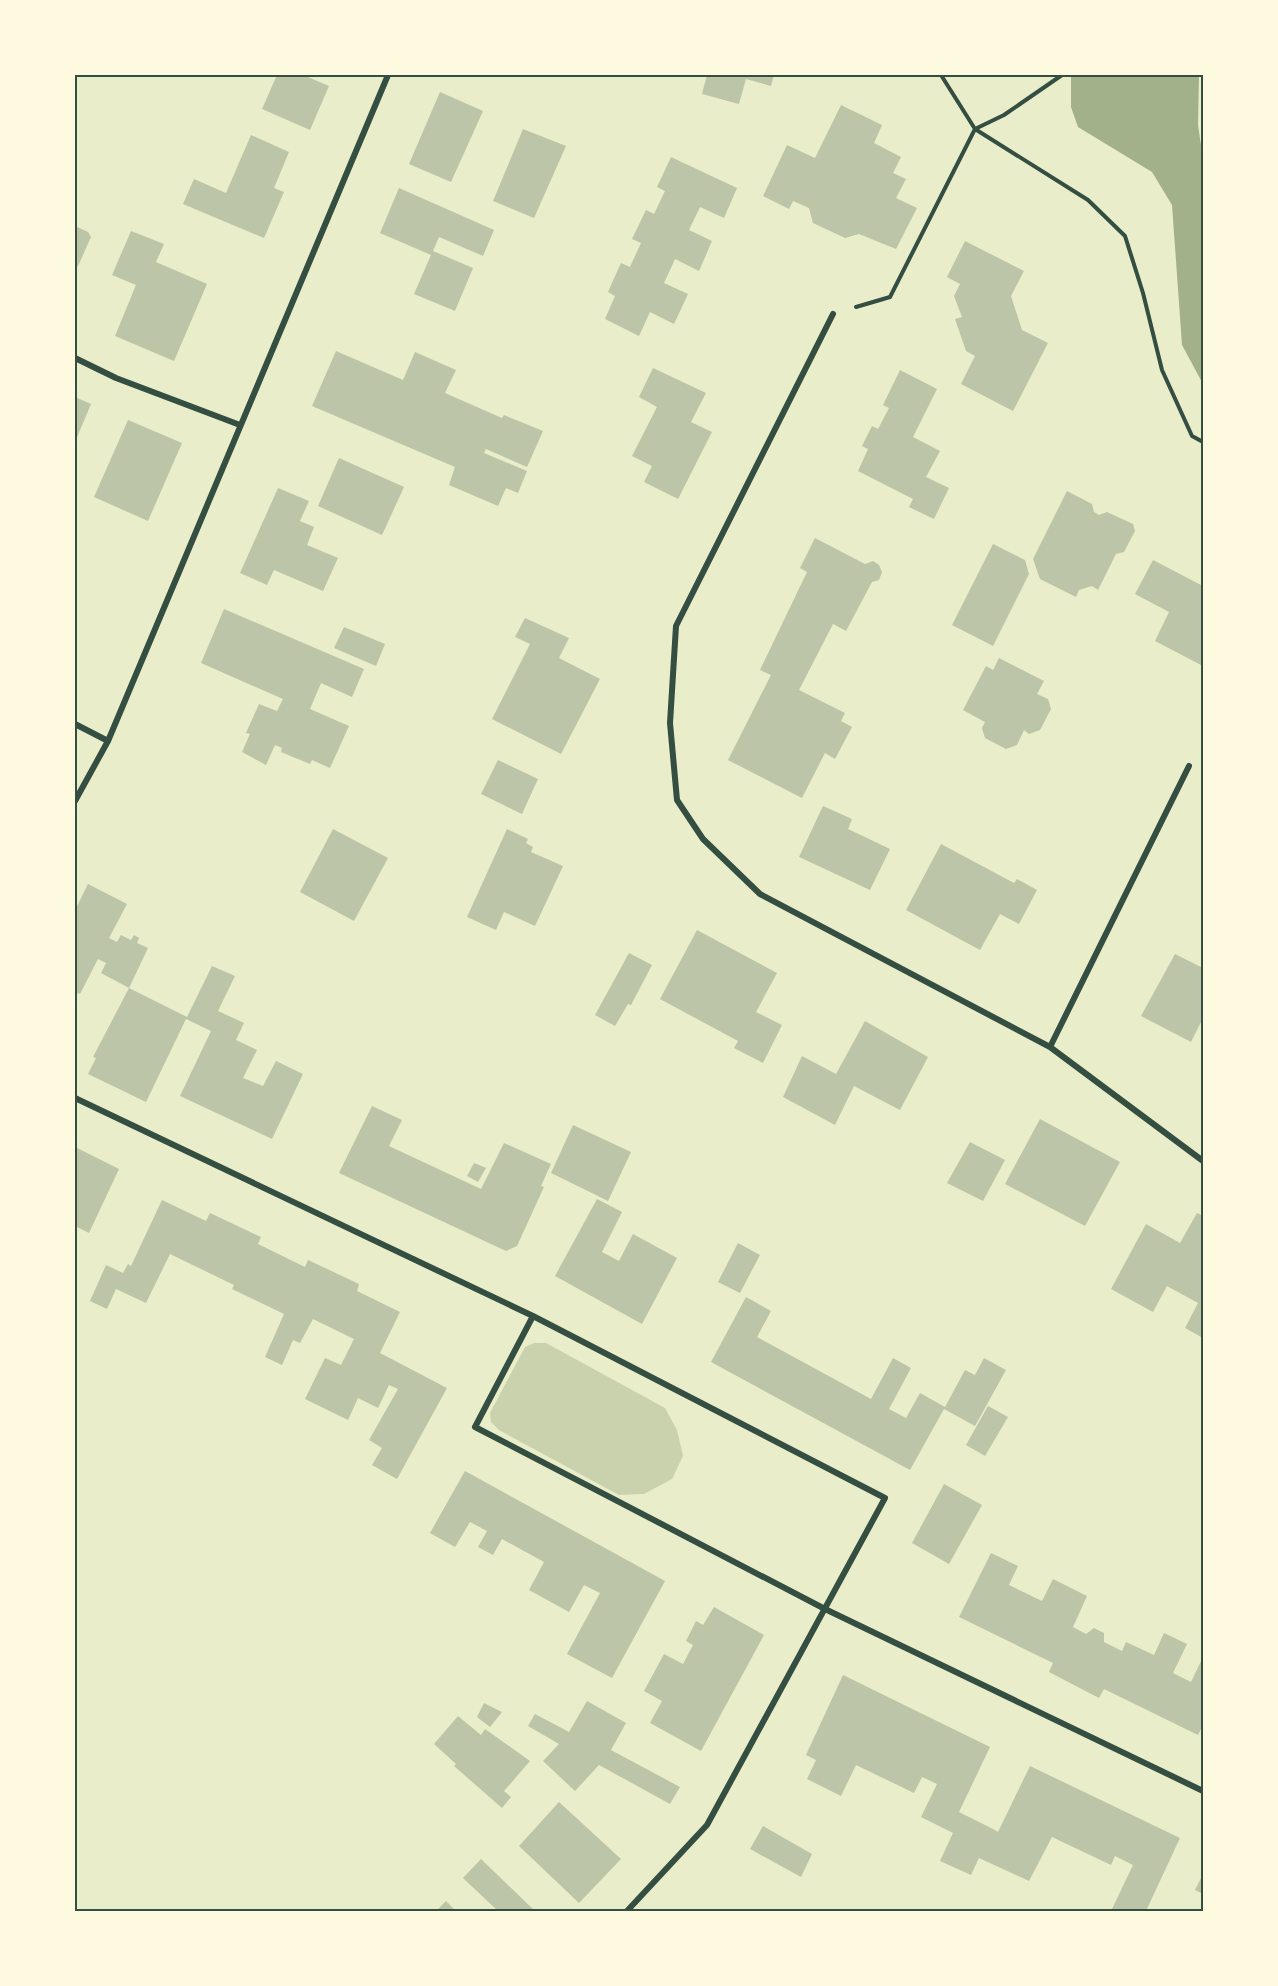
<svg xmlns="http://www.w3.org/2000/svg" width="1278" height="1986" viewBox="0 0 1278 1986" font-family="'Fira Sans',sans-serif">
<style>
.green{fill:#cad2ad}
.water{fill:#a3b18a}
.building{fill:#bcc5a7}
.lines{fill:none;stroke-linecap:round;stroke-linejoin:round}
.path{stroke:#344e41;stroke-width:4}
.minor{stroke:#344e41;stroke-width:6}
.neatline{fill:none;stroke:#344e41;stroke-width:2}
</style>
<rect width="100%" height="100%" fill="#e9edc9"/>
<path class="green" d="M 534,1343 L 546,1343 L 665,1408 L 677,1430 L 683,1456 L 672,1479 L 644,1494 L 619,1495 L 499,1430 L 491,1422 L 490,1413 L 525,1347 Z"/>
<path class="water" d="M 1071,75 L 1199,75 L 1198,125 L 1203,159 L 1203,384 L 1182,345 L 1172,205 L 1152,172 L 1078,127 L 1071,107 Z"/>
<path class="building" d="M 277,75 L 303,75 L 329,86 L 310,130 L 262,109 Z
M 707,75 L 774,75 L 771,86 L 746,79 L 739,104 L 702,94 Z
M 440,92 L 483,111 L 451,182 L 409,164 Z
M 841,105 L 882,125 L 874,143 L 901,157 L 893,173 L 906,179 L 896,198 L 917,208 L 896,249 L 859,234 L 845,238 L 813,223 L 809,208 L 793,201 L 789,209 L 763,196 L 787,145 L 815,158 Z
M 523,129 L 566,146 L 534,218 L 493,201 Z
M 251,135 L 289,152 L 274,188 L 284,192 L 264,238 L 183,204 L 194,179 L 226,193 Z
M 671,157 L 737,188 L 724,218 L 700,207 L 689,230 L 712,241 L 699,271 L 675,259 L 664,283 L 688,294 L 674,324 L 650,312 L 639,336 L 605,319 L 615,296 L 608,292 L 621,263 L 630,267 L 641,243 L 632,239 L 646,210 L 654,214 L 665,191 L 657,187 Z
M 399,188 L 494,230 L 483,256 L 439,237 L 433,251 L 473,268 L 455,311 L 414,294 L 431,255 L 380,233 Z
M 75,226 L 88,232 L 91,237 L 78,266 L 75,268 Z
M 131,231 L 164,244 L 156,262 L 207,284 L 174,361 L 115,336 L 136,285 L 112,275 Z
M 965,241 L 1024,271 L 1011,296 L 1022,330 L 1048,343 L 1013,411 L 961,384 L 975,356 L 966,351 L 955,319 L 962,317 L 954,296 L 960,284 L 947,277 Z
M 336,351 L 403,380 L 415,352 L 456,370 L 445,393 L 502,418 L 504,415 L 543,431 L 527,467 L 486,449 L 484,453 L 527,471 L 518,493 L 506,488 L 498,506 L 449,485 L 455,467 L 312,406 Z
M 653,368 L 706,393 L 691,422 L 712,432 L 678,499 L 644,482 L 652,466 L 632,456 L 657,407 L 639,397 Z
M 900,370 L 937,389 L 913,437 L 940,451 L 926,477 L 949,488 L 934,519 L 909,507 L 913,499 L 858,471 L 868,449 L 862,446 L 872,426 L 878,429 L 889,408 L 883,405 Z
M 75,397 L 91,404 L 75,442 Z
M 128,420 L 182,443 L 148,521 L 94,497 Z
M 339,458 L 404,487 L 382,535 L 318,506 Z
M 278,488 L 309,501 L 300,521 L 314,527 L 307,545 L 338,558 L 323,591 L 274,570 L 267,585 L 240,573 Z
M 1067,491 L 1092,504 L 1094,512 L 1099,515 L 1107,512 L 1133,524 L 1135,531 L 1124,552 L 1116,554 L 1098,590 L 1092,586 L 1079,590 L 1076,597 L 1040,579 L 1033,559 Z
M 815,538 L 865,564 L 873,561 L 879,565 L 882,572 L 879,580 L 872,582 L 846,631 L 833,624 L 799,690 L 845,713 L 841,721 L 852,727 L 835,759 L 825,753 L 802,798 L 728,760 L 771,675 L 760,670 L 807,572 L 800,568 Z
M 993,544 L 1025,560 L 1029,574 L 993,646 L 952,625 Z
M 1153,560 L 1203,586 L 1203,666 L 1155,641 L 1169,612 L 1135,594 Z
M 224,609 L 364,669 L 352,697 L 321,683 L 310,709 L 349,726 L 330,768 L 312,760 L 310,764 L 281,752 L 282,748 L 275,745 L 266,765 L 242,752 L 250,734 L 246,733 L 259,704 L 277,711 L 283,699 L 201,663 Z
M 525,618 L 569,638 L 559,658 L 600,679 L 561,754 L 492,719 L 530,644 L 515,637 Z
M 344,627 L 385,644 L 376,666 L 334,648 Z
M 999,658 L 1044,681 L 1037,694 L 1048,699 L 1051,709 L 1040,730 L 1029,734 L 1024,730 L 1017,745 L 1006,749 L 985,738 L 982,728 L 985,722 L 963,710 L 986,666 L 993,670 Z
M 498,760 L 538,779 L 522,814 L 481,794 Z
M 823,806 L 852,819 L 848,829 L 890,849 L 870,890 L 799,857 Z
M 333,829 L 388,858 L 354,921 L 300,892 Z
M 507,829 L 528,839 L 526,843 L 533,847 L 531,852 L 563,866 L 535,926 L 504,912 L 496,930 L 467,917 Z
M 941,844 L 1014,883 L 1017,879 L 1037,890 L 1019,924 L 1000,914 L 980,950 L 906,910 Z
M 88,884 L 127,904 L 109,938 L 117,942 L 121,935 L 131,940 L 134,935 L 139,938 L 137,943 L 148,948 L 129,988 L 101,973 L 106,963 L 98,959 L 80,994 L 75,992 L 75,910 Z
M 697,930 L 777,973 L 756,1012 L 782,1025 L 763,1063 L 734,1048 L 738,1041 L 660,999 Z
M 629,953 L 652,965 L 631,1005 L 628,1004 L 615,1026 L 595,1015 Z
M 1175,954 L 1203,968 L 1203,1018 L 1191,1042 L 1141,1016 Z
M 212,966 L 235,976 L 218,1011 L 244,1023 L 236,1040 L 257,1050 L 243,1078 L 263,1086 L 276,1061 L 303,1074 L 272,1139 L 180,1096 L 211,1031 L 186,1019 L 146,1102 L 88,1074 L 96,1058 L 93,1057 L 129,988 L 187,1017 Z
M 865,1021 L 928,1057 L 900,1110 L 854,1086 L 835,1125 L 783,1097 L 802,1056 L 836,1074 Z
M 372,1106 L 402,1120 L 389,1146 L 481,1189 L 504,1143 L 551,1164 L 541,1186 L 544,1187 L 517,1246 L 506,1251 L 339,1173 Z
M 1040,1119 L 1120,1162 L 1085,1226 L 1005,1184 Z
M 573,1125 L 631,1152 L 608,1201 L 551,1173 Z
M 970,1142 L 1005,1160 L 983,1201 L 947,1183 Z
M 75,1147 L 119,1169 L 89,1233 L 75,1226 Z
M 474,1163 L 486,1168 L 478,1182 L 467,1176 Z
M 597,1199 L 622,1212 L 602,1252 L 619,1261 L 633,1234 L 677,1258 L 642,1324 L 555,1276 Z
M 162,1200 L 206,1221 L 210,1213 L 261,1237 L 258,1244 L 305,1267 L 308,1260 L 359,1284 L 357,1291 L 400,1312 L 380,1353 L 447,1388 L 397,1479 L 372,1465 L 382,1448 L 369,1440 L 398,1389 L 389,1385 L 378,1408 L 358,1398 L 348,1420 L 305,1399 L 325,1358 L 341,1365 L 354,1339 L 313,1319 L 300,1343 L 293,1340 L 282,1365 L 265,1357 L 284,1314 L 232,1289 L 234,1285 L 170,1254 L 146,1303 L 116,1289 L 107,1309 L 90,1301 L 106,1265 L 123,1273 L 128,1264 L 131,1266 Z
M 1197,1213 L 1203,1216 L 1203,1338 L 1185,1328 L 1198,1303 L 1167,1286 L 1153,1312 L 1111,1289 L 1146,1224 L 1180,1243 Z
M 738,1243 L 760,1255 L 740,1293 L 718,1282 Z
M 746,1297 L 771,1311 L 757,1337 L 871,1399 L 893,1358 L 911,1368 L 889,1409 L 906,1418 L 920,1393 L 945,1407 L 965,1370 L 975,1375 L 984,1358 L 1006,1370 L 975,1426 L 944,1409 L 910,1470 L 711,1362 Z
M 988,1406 L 1008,1417 L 985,1456 L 966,1445 Z
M 465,1471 L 665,1581 L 612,1678 L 567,1654 L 600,1593 L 584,1585 L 569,1612 L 529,1590 L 544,1562 L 502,1539 L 493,1555 L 478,1547 L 487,1531 L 470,1522 L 455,1547 L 430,1533 Z
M 944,1484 L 982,1505 L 949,1564 L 912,1543 Z
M 991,1553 L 1018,1566 L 1009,1585 L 1042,1601 L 1053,1579 L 1087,1596 L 1073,1627 L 1086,1634 L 1094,1628 L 1104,1633 L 1104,1642 L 1122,1651 L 1126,1642 L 1154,1655 L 1164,1633 L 1187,1644 L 1173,1673 L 1191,1682 L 1203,1657 L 1203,1725 L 1198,1735 L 1104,1689 L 1099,1698 L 1049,1672 L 1053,1663 L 959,1617 Z
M 714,1607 L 764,1635 L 701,1751 L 650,1723 L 662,1701 L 644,1691 L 664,1654 L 683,1664 L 693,1645 L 686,1641 L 696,1621 L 703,1625 Z
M 843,1675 L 990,1747 L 959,1812 L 993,1829 L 998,1832 L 1030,1766 L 1180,1838 L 1146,1911 L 1111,1911 L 1133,1865 L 1115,1856 L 1111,1865 L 1052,1837 L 1029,1881 L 979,1858 L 971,1875 L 940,1861 L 953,1833 L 921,1817 L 937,1784 L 922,1777 L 914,1793 L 856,1765 L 841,1796 L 807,1779 L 816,1760 L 806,1755 Z
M 587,1701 L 626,1723 L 611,1750 L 680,1787 L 670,1804 L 599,1765 L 575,1791 L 543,1761 L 559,1744 L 528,1726 L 535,1714 L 569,1732 Z
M 484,1703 L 502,1712 L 490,1727 L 477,1717 Z
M 458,1716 L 481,1735 L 485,1729 L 530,1761 L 504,1791 L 511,1797 L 502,1808 L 454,1766 L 456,1764 L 434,1744 Z
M 559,1802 L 621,1859 L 579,1903 L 519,1846 Z
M 763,1826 L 812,1854 L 801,1877 L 750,1849 Z
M 481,1859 L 535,1911 L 498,1911 L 463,1878 Z
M 1203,1874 L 1203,1894 L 1195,1890 Z
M 446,1901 L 456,1911 L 436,1911 Z"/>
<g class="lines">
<path class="path" d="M 941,75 L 975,129 L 1088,200 L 1125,236 L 1143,293 L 1162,370 L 1192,436 L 1203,442
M 856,307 L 890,297 L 975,129 L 1004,115 L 1062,75"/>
<path class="minor" d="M 833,314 L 676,626 L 670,723 L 677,800 L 703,839 L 760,894 L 1050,1047 L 1203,1161
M 75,358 L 116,378 L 240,425
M 75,724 L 108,741
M 75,801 L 108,741 L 388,75
M 1050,1047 L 1189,766
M 75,1098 L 533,1316
M 627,1911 L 707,1825 L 885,1498 L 533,1316 L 475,1427 L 825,1609 L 1203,1791"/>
</g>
<rect width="1278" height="1986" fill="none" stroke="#fefae0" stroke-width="153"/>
<rect x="76" y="76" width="1126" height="1834" class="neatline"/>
</svg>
